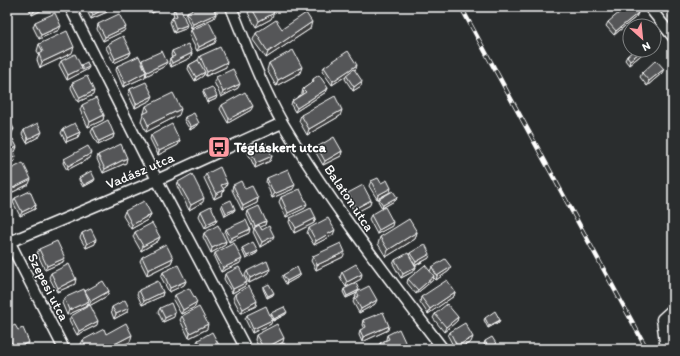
<svg xmlns="http://www.w3.org/2000/svg" width="680" height="356" viewBox="0 0 680 356" font-family="Itim,sans-serif">
<style>
.lines{fill:none;stroke-linecap:round;stroke-linejoin:round}
.minor-casing{stroke:#fff;stroke-width:13}
.minor{stroke:#2a2d2e;stroke-width:10}
.rail-casing{stroke:#fff;stroke-width:4.5}
.rail{stroke:#2a2d2e;stroke-width:3;stroke-dasharray:9;stroke-linecap:butt}
.wall{fill:#494b4c;stroke:#fff}
.shaded-wall{fill:#3c3d3e;stroke:#fff}
.building{fill:#555758;stroke:#fff}
.labels{text-anchor:middle;dominant-baseline:central;stroke-width:3;stroke-linejoin:round;paint-order:stroke}
.poi-label{font-size:14px;font-weight:bold;fill:#fff;stroke:#2a2d2e;text-anchor:start}
.street-label{font-size:14px;fill:#fff;stroke:#2a2d2e}
</style>
<rect width="100%" height="100%" fill="#2a2d2e"/>
<filter id="ink" filterUnits="userSpaceOnUse"><feTurbulence type="fractalNoise" baseFrequency=".025" numOctaves="2"/><feDisplacementMap in="SourceGraphic" scale="8" xChannelSelector="R" yChannelSelector="G"/><feConvolveMatrix kernelMatrix="1 2 1 2 8 2 1 2 1" color-interpolation-filters="sRGB"/></filter>
<g filter="url(#ink)">
<g class="lines">
<g class="minor-casing">
<path id="minor" d="M 70,7 L 157,180 L 246,349
M 231,7 C 247,46 262,87 283,124 C 330,203 387,276 443,349
M 649,7 L 673,37
M 7,237 L 64,349
M 7,243 L 157,180 L 282,123
M 666,349 L 662,319 L 673,309"/>
</g>
<use href="#minor" class="minor"/>
<g class="rail-casing">
<path id="rail" d="M 461,7 L 647,349"/>
</g>
<use href="#rail" class="rail"/>
</g>
<path class="wall" d="M 28,7 L 48,7 L 32,15 Z
M 85,7 L 108,7 L 107,12 L 91,19 Z
M 149,7 L 165,7 L 152,13 Z
M 193,7 L 213,7 L 216,14 L 214,18 L 191,28 L 186,16 L 187,12 L 194,9 Z
M 251,7 L 282,7 L 273,12 L 271,19 L 256,27 L 248,13 Z
M 174,8 L 185,29 L 174,33 L 170,22 L 172,18 L 174,17 L 173,12 Z
M 673,12 L 673,24 L 669,17 L 671,13 Z
M 638,13 L 636,17 L 614,35 L 606,26 L 608,22 Z
M 35,22 L 59,30 L 39,39 L 33,27 Z
M 98,24 L 124,31 L 103,41 L 97,29 Z
M 282,29 L 310,29 L 266,58 L 253,40 L 256,33 Z
M 191,30 L 215,43 L 197,51 L 189,35 Z
M 39,44 L 72,53 L 40,68 L 37,60 L 39,54 L 37,51 Z
M 108,44 L 131,52 L 129,56 L 114,63 L 106,48 Z
M 647,50 L 629,65 L 625,60 L 627,56 Z
M 172,51 L 192,53 L 190,58 L 171,67 L 169,62 L 170,58 L 172,57 L 171,55 Z
M 200,56 L 226,67 L 206,76 L 204,73 L 203,76 L 195,81 L 188,69 L 189,65 L 198,60 Z
M 142,60 L 165,66 L 146,76 L 145,75 L 145,77 L 123,87 L 116,70 L 117,66 L 141,62 Z
M 61,61 L 81,65 L 88,69 L 67,80 L 59,65 Z
M 269,63 L 300,73 L 276,86 L 267,70 Z
M 324,67 L 356,69 L 354,70 L 361,86 L 353,91 L 345,79 L 346,76 L 332,85 L 322,71 Z
M 642,73 L 662,73 L 647,86 L 640,77 Z
M 216,77 L 238,88 L 221,97 L 214,82 Z
M 313,79 L 328,88 L 326,92 L 295,112 L 291,105 L 292,101 L 302,94 L 302,93 L 303,89 L 312,83 Z
M 72,83 L 93,95 L 78,102 L 71,88 Z
M 130,89 L 151,100 L 135,108 L 128,94 Z
M 203,91 L 216,99 L 207,103 L 203,93 Z
M 82,105 L 104,115 L 103,120 L 88,127 L 80,110 Z
M 222,105 L 251,110 L 228,123 L 220,109 Z
M 146,106 L 179,115 L 146,132 L 141,121 L 143,114 L 144,114 L 144,113 Z
M 301,115 L 340,116 L 307,135 L 299,121 Z
M 185,117 L 198,125 L 190,130 L 184,120 Z
M 93,128 L 114,134 L 113,138 L 98,145 L 91,132 Z
M 63,129 L 80,132 L 78,137 L 66,142 L 61,133 Z
M 24,130 L 40,136 L 27,143 L 22,134 Z
M 151,135 L 180,141 L 178,145 L 158,155 L 150,139 Z
M 317,147 L 342,151 L 341,156 L 323,165 L 315,151 Z
M 250,149 L 272,156 L 270,161 L 255,168 L 248,153 Z
M 98,155 L 126,163 L 103,173 L 97,159 Z
M 90,158 L 67,170 L 63,163 L 64,159 Z
M 7,171 L 29,184 L 9,194 L 7,189 Z
M 206,174 L 227,183 L 226,187 L 223,188 L 224,190 L 222,195 L 214,199 L 204,178 Z
M 79,178 L 94,181 L 83,187 L 79,180 Z
M 267,178 L 293,189 L 272,198 L 266,182 Z
M 371,181 L 381,183 L 390,192 L 377,199 L 369,186 Z
M 178,182 L 203,202 L 189,210 L 177,186 Z
M 233,185 L 245,189 L 258,198 L 257,203 L 242,210 L 232,190 Z
M 348,193 L 370,205 L 355,213 L 346,197 Z
M 281,197 L 305,208 L 286,217 L 279,202 Z
M 397,197 L 396,200 L 382,208 L 378,201 L 379,199 Z
M 15,198 L 36,205 L 35,209 L 20,216 L 13,202 Z
M 222,204 L 235,209 L 234,211 L 225,216 L 221,206 Z
M 125,211 L 151,214 L 149,219 L 131,229 L 123,216 Z
M 201,211 L 217,219 L 215,223 L 205,228 L 199,216 Z
M 248,211 L 266,221 L 265,225 L 260,227 L 262,230 L 272,240 L 260,247 L 253,232 L 254,230 L 247,215 Z
M 371,215 L 392,226 L 377,234 L 369,219 Z
M 290,218 L 316,218 L 314,223 L 294,233 L 289,222 Z
M 309,228 L 333,235 L 314,245 L 307,233 Z
M 226,229 L 249,233 L 229,242 L 225,233 Z
M 135,232 L 160,237 L 158,241 L 141,251 L 133,237 Z
M 417,232 L 415,239 L 386,257 L 378,244 L 380,237 Z
M 82,233 L 95,244 L 86,248 L 80,238 Z
M 204,233 L 226,241 L 225,245 L 211,253 L 203,237 Z
M 242,248 L 257,253 L 246,259 L 242,250 Z
M 39,249 L 63,262 L 45,270 L 37,253 Z
M 215,253 L 240,263 L 221,272 L 214,257 Z
M 410,253 L 429,258 L 415,266 L 416,267 L 414,271 L 401,278 L 393,264 L 395,260 L 409,255 Z
M 313,256 L 343,257 L 316,270 L 311,261 Z
M 142,257 L 173,258 L 171,263 L 147,275 L 140,261 Z
M 432,267 L 451,267 L 449,271 L 436,280 L 434,278 L 433,280 L 416,294 L 407,283 L 408,279 L 430,271 Z
M 247,271 L 269,273 L 249,283 L 245,275 Z
M 163,272 L 186,281 L 184,285 L 169,292 L 161,277 Z
M 342,272 L 361,279 L 346,287 L 340,277 Z
M 51,273 L 75,284 L 57,292 L 49,277 Z
M 225,274 L 247,282 L 245,286 L 232,293 L 224,279 Z
M 300,274 L 300,276 L 286,284 L 282,277 L 283,275 Z
M 263,287 L 273,295 L 267,298 L 263,289 Z
M 344,289 L 359,290 L 359,291 L 375,304 L 359,313 L 353,302 L 355,298 L 356,297 L 355,297 L 357,293 L 346,298 L 343,292 Z
M 139,290 L 163,292 L 162,296 L 142,305 L 137,294 Z
M 85,291 L 109,291 L 107,296 L 89,306 L 88,304 L 87,306 L 67,315 L 62,303 L 64,298 L 85,292 Z
M 455,292 L 454,296 L 428,314 L 420,302 L 421,297 Z
M 235,294 L 256,306 L 241,313 L 233,298 Z
M 175,295 L 195,307 L 181,314 L 173,300 Z
M 112,307 L 127,312 L 114,319 L 111,311 Z
M 160,308 L 174,317 L 163,322 L 158,312 Z
M 271,313 L 286,314 L 273,321 L 271,316 Z
M 435,314 L 458,317 L 457,321 L 444,332 L 433,318 Z
M 247,315 L 271,324 L 252,333 L 245,319 Z
M 71,316 L 97,325 L 77,335 L 69,320 Z
M 182,316 L 207,329 L 189,338 L 180,320 Z
M 485,318 L 499,322 L 488,328 L 484,320 Z
M 363,320 L 388,330 L 362,342 L 359,335 L 360,330 L 364,329 L 362,325 Z
M 7,329 L 28,346 L 21,349 L 11,349 L 7,341 Z
M 450,332 L 471,342 L 458,349 L 455,349 L 448,336 Z
M 106,334 L 130,342 L 115,349 L 82,349 L 80,346 L 83,340 Z
M 256,335 L 283,342 L 271,349 L 260,349 L 255,340 Z
M 387,335 L 406,344 L 405,348 L 403,349 L 379,349 L 378,348 L 380,343 L 386,340 L 386,339 Z
M 198,340 L 220,347 L 220,349 L 199,349 L 196,344 Z
M 485,341 L 499,348 L 499,349 L 487,349 L 484,344 Z"/>
<path class="shaded-wall" d="M 41,7 L 48,7 L 32,15 L 34,11 Z
M 108,7 L 107,12 L 91,19 L 93,15 Z
M 157,7 L 165,7 L 152,13 L 153,9 Z
M 273,7 L 282,7 L 269,14 L 271,8 Z
M 274,13 L 271,19 L 256,27 L 259,21 Z
M 638,13 L 636,17 L 614,35 L 616,31 Z
M 216,14 L 214,18 L 191,28 L 193,24 Z
M 312,22 L 310,29 L 266,58 L 268,52 Z
M 187,25 L 185,29 L 174,33 L 176,29 Z
M 61,26 L 59,30 L 39,39 L 41,35 Z
M 126,27 L 124,31 L 103,41 L 105,37 Z
M 217,38 L 215,43 L 197,51 L 199,47 Z
M 74,47 L 72,53 L 40,68 L 42,62 Z
M 643,50 L 647,50 L 629,65 L 630,60 Z
M 131,52 L 129,56 L 114,63 L 115,59 Z
M 192,53 L 190,58 L 171,67 L 172,63 Z
M 167,62 L 165,66 L 146,76 L 147,72 Z
M 227,62 L 226,67 L 206,76 L 207,72 Z
M 357,65 L 356,69 L 332,85 L 333,81 Z
M 89,67 L 88,69 L 67,80 L 68,75 L 82,68 Z
M 302,67 L 300,73 L 276,86 L 278,80 Z
M 664,69 L 662,73 L 647,86 L 649,81 Z
M 146,72 L 145,77 L 123,87 L 125,83 Z
M 205,72 L 203,76 L 195,81 L 196,77 Z
M 362,81 L 361,86 L 353,91 L 354,87 Z
M 240,84 L 238,88 L 221,97 L 223,92 Z
M 328,88 L 326,92 L 295,112 L 297,108 Z
M 94,91 L 93,95 L 78,102 L 80,98 Z
M 153,96 L 151,100 L 135,108 L 136,104 Z
M 217,96 L 216,99 L 207,103 L 208,100 Z
M 253,106 L 251,110 L 228,123 L 229,119 Z
M 181,109 L 179,115 L 146,132 L 148,125 Z
M 342,110 L 340,116 L 307,135 L 309,129 Z
M 104,115 L 103,120 L 88,127 L 90,122 Z
M 199,123 L 198,125 L 190,130 L 191,127 Z
M 14,129 L 11,135 L 7,137 L 7,132 Z
M 42,132 L 40,136 L 27,143 L 28,139 Z
M 80,132 L 78,137 L 66,142 L 67,138 Z
M 114,134 L 113,138 L 98,145 L 99,141 Z
M 180,141 L 178,145 L 158,155 L 159,151 Z
M 17,147 L 15,152 L 11,154 L 13,149 Z
M 342,151 L 341,156 L 323,165 L 325,161 Z
M 92,153 L 90,158 L 67,170 L 68,166 Z
M 16,156 L 15,161 L 7,164 L 7,161 Z
M 272,156 L 270,161 L 255,168 L 256,163 Z
M 127,158 L 126,163 L 103,173 L 105,169 Z
M 31,179 L 29,184 L 9,194 L 11,189 Z
M 95,179 L 94,181 L 83,187 L 84,185 Z
M 227,183 L 226,187 L 220,190 L 221,185 Z
M 295,185 L 293,189 L 272,198 L 274,194 Z
M 391,188 L 390,192 L 377,199 L 378,195 Z
M 224,190 L 222,195 L 214,199 L 216,194 Z
M 397,197 L 396,200 L 382,208 L 383,205 Z
M 204,198 L 203,202 L 189,210 L 191,205 Z
M 258,198 L 257,203 L 242,210 L 243,206 Z
M 371,200 L 370,205 L 355,213 L 356,208 Z
M 307,204 L 305,208 L 286,217 L 288,213 Z
M 36,205 L 35,209 L 20,216 L 22,212 Z
M 235,209 L 234,211 L 225,216 L 226,213 Z
M 151,214 L 149,219 L 131,229 L 132,225 Z
M 316,218 L 314,223 L 294,233 L 296,228 Z
M 217,219 L 215,223 L 205,228 L 207,224 Z
M 266,221 L 265,225 L 255,230 L 255,226 Z
M 393,222 L 392,226 L 377,234 L 379,230 Z
M 250,229 L 249,233 L 229,242 L 231,238 Z
M 335,230 L 333,235 L 314,245 L 316,241 Z
M 417,232 L 415,239 L 386,257 L 388,250 Z
M 274,236 L 272,240 L 260,247 L 262,242 Z
M 160,237 L 158,241 L 141,251 L 143,246 Z
M 96,239 L 95,244 L 86,248 L 87,244 Z
M 226,241 L 225,245 L 211,253 L 212,248 Z
M 258,251 L 257,253 L 246,259 L 247,256 Z
M 345,252 L 343,257 L 316,270 L 317,265 Z
M 430,254 L 429,258 L 414,266 L 416,262 Z
M 65,258 L 63,262 L 45,270 L 47,266 Z
M 173,258 L 171,263 L 147,275 L 148,270 Z
M 242,259 L 240,263 L 221,272 L 223,268 Z
M 416,267 L 414,271 L 401,278 L 403,274 Z
M 451,267 L 449,271 L 436,280 L 437,276 Z
M 270,269 L 269,273 L 249,283 L 250,278 Z
M 300,274 L 300,276 L 286,284 L 287,281 Z
M 362,274 L 361,279 L 346,287 L 347,282 Z
M 434,276 L 433,280 L 416,294 L 418,290 Z
M 76,279 L 75,284 L 57,292 L 58,288 Z
M 186,281 L 184,285 L 169,292 L 170,288 Z
M 247,282 L 245,286 L 232,293 L 233,289 Z
M 359,290 L 359,292 L 346,298 L 347,296 Z
M 109,291 L 107,296 L 89,306 L 91,301 Z
M 163,292 L 162,296 L 142,305 L 144,301 Z
M 455,292 L 454,296 L 428,314 L 430,309 Z
M 274,293 L 273,295 L 267,298 L 268,296 Z
M 377,300 L 375,304 L 359,313 L 361,309 Z
M 89,301 L 87,306 L 67,315 L 69,310 Z
M 257,301 L 256,306 L 241,313 L 243,309 Z
M 197,302 L 195,307 L 181,314 L 183,310 Z
M 11,305 L 8,312 L 7,312 L 7,307 Z
M 129,308 L 127,312 L 114,319 L 116,314 Z
M 287,312 L 286,314 L 273,321 L 274,319 Z
M 175,313 L 174,317 L 163,322 L 165,318 Z
M 458,317 L 457,321 L 444,332 L 446,327 Z
M 272,320 L 271,324 L 252,333 L 253,329 Z
M 500,320 L 499,322 L 488,328 L 489,326 Z
M 98,321 L 97,325 L 77,335 L 79,331 Z
M 208,324 L 207,329 L 189,338 L 190,333 Z
M 389,326 L 388,330 L 362,342 L 363,337 Z
M 132,335 L 130,342 L 115,349 L 105,349 Z
M 473,337 L 471,342 L 458,349 L 456,349 L 457,346 Z
M 284,338 L 283,342 L 271,349 L 264,349 Z
M 29,342 L 28,346 L 21,349 L 14,349 Z
M 406,344 L 405,348 L 403,349 L 396,349 Z"/>
<path class="building" d="M 32,7 L 41,7 L 34,11 Z
M 89,7 L 108,7 L 93,15 Z
M 177,7 L 180,7 L 187,25 L 176,29 L 172,18 L 177,16 L 174,8 Z
M 196,7 L 213,7 L 216,14 L 193,24 L 187,12 L 196,8 Z
M 251,7 L 273,7 L 271,8 L 274,13 L 259,21 Z
M 626,7 L 633,7 L 638,13 L 616,31 L 608,22 Z
M 673,12 L 673,17 L 671,13 Z
M 55,13 L 61,26 L 41,35 L 35,22 Z
M 306,13 L 312,22 L 268,52 L 256,33 L 276,20 L 282,29 Z
M 119,14 L 126,27 L 105,37 L 98,24 Z
M 209,22 L 217,38 L 199,47 L 191,30 Z
M 67,31 L 74,47 L 42,62 L 39,54 L 43,52 L 39,44 Z
M 123,36 L 131,52 L 115,59 L 108,44 Z
M 188,44 L 192,53 L 172,63 L 170,58 L 175,56 L 172,51 Z
M 220,47 L 227,62 L 207,72 L 200,56 Z
M 293,50 L 302,67 L 278,80 L 269,63 Z
M 634,50 L 643,50 L 630,60 L 627,56 Z
M 162,51 L 167,62 L 147,72 L 142,60 Z
M 348,51 L 357,65 L 333,81 L 324,67 Z
M 75,54 L 82,68 L 68,75 L 61,61 Z
M 139,56 L 146,72 L 125,83 L 117,66 Z
M 198,60 L 205,72 L 196,77 L 189,65 Z
M 656,60 L 664,69 L 649,81 L 642,73 Z
M 87,62 L 89,67 L 82,70 L 82,68 L 81,65 Z
M 233,69 L 240,84 L 223,92 L 216,77 Z
M 354,69 L 362,81 L 354,87 L 346,75 Z
M 319,75 L 328,88 L 297,108 L 292,101 L 306,92 L 303,89 L 314,81 L 313,79 Z
M 87,76 L 94,91 L 80,98 L 72,83 Z
M 146,82 L 153,96 L 136,104 L 130,89 Z
M 212,87 L 217,96 L 208,100 L 203,91 Z
M 245,92 L 253,106 L 229,119 L 222,105 Z
M 173,93 L 181,109 L 148,125 L 143,114 L 149,111 L 146,106 Z
M 335,96 L 342,110 L 309,129 L 301,115 Z
M 96,98 L 104,115 L 90,122 L 82,105 Z
M 194,113 L 199,123 L 191,127 L 185,117 Z
M 8,117 L 14,129 L 7,132 L 7,118 Z
M 108,120 L 114,134 L 99,141 L 93,128 Z
M 38,123 L 42,132 L 28,139 L 24,130 Z
M 75,123 L 80,132 L 67,138 L 63,129 Z
M 172,124 L 180,141 L 159,151 L 151,135 Z
M 334,137 L 342,151 L 325,161 L 317,147 Z
M 13,139 L 17,147 L 13,149 L 16,156 L 7,161 L 7,142 Z
M 265,142 L 272,156 L 256,163 L 250,149 Z
M 121,144 L 127,158 L 105,169 L 98,155 Z
M 88,146 L 92,153 L 68,166 L 64,159 Z
M 23,163 L 31,179 L 11,189 L 7,181 L 7,171 Z
M 220,167 L 227,183 L 221,185 L 224,190 L 216,194 L 206,174 Z
M 288,169 L 295,185 L 274,194 L 267,178 Z
M 91,171 L 95,179 L 84,185 L 79,178 Z
M 192,174 L 204,198 L 191,205 L 178,182 Z
M 378,178 L 381,183 L 387,180 L 391,188 L 378,195 L 371,181 Z
M 241,181 L 245,189 L 252,186 L 258,198 L 243,206 L 233,185 Z
M 363,185 L 371,200 L 356,208 L 348,193 Z
M 300,189 L 307,204 L 288,213 L 281,197 Z
M 30,191 L 36,205 L 22,212 L 15,198 Z
M 393,191 L 397,197 L 383,205 L 379,199 Z
M 231,200 L 235,209 L 226,213 L 222,204 Z
M 144,201 L 151,214 L 132,225 L 125,211 Z
M 211,206 L 217,219 L 207,224 L 201,211 Z
M 259,206 L 266,221 L 255,226 L 248,211 Z
M 385,207 L 393,222 L 379,230 L 371,215 Z
M 311,208 L 316,218 L 296,228 L 290,218 Z
M 328,218 L 335,230 L 316,241 L 309,228 Z
M 409,219 L 417,232 L 388,250 L 380,237 Z
M 246,220 L 250,229 L 231,238 L 226,229 Z
M 152,223 L 160,237 L 143,246 L 135,232 Z
M 218,225 L 226,241 L 212,248 L 204,233 Z
M 259,225 L 262,230 L 269,226 L 274,236 L 262,242 L 254,228 Z
M 91,229 L 96,239 L 87,244 L 82,233 Z
M 57,241 L 65,258 L 47,266 L 39,249 Z
M 253,242 L 258,251 L 247,256 L 242,248 Z
M 234,243 L 242,259 L 223,268 L 215,253 Z
M 341,243 L 345,252 L 317,265 L 313,256 Z
M 166,244 L 173,258 L 148,270 L 142,257 Z
M 425,244 L 430,254 L 416,262 L 410,253 Z
M 408,253 L 416,267 L 403,274 L 395,260 Z
M 445,259 L 451,267 L 437,276 L 432,267 Z
M 267,261 L 270,269 L 250,278 L 247,271 Z
M 69,264 L 76,279 L 58,288 L 51,273 Z
M 356,264 L 362,274 L 347,282 L 342,272 Z
M 178,265 L 186,281 L 170,288 L 163,272 Z
M 425,265 L 434,276 L 418,290 L 408,279 Z
M 239,267 L 247,282 L 233,289 L 225,274 Z
M 297,267 L 300,274 L 287,281 L 283,275 Z
M 447,280 L 455,292 L 430,309 L 421,297 Z
M 103,281 L 109,291 L 91,301 L 85,291 Z
M 158,281 L 163,292 L 144,301 L 139,290 Z
M 356,283 L 359,290 L 347,296 L 344,289 Z
M 269,284 L 274,293 L 268,296 L 263,287 Z
M 249,286 L 257,301 L 243,309 L 235,294 Z
M 369,286 L 377,300 L 361,309 L 355,298 L 359,296 L 357,292 Z
M 189,288 L 197,302 L 183,310 L 175,295 Z
M 84,289 L 89,301 L 69,310 L 64,298 Z
M 7,295 L 11,305 L 7,307 Z
M 125,300 L 129,308 L 116,314 L 112,307 Z
M 171,303 L 175,313 L 165,318 L 160,308 Z
M 447,304 L 458,317 L 446,327 L 435,314 Z
M 90,305 L 98,321 L 79,331 L 71,316 Z
M 266,306 L 272,320 L 253,329 L 247,315 Z
M 199,307 L 208,324 L 190,333 L 182,316 Z
M 284,307 L 287,312 L 274,319 L 271,313 Z
M 495,311 L 500,320 L 489,326 L 485,318 Z
M 383,312 L 389,326 L 363,337 L 360,330 L 366,327 L 363,320 Z
M 126,323 L 132,335 L 105,349 L 87,349 L 83,340 L 104,329 L 106,334 Z
M 465,323 L 473,337 L 457,346 L 450,332 Z
M 277,324 L 284,338 L 264,349 L 256,335 Z
M 15,325 L 18,330 L 23,328 L 29,342 L 14,349 L 8,335 L 7,335 L 7,329 Z
M 399,329 L 406,344 L 396,349 L 383,349 L 380,343 L 389,339 L 387,335 Z
M 212,332 L 220,347 L 216,349 L 203,349 L 198,340 Z
M 492,337 L 499,348 L 497,349 L 489,349 L 485,341 Z
M 284,343 L 287,349 L 273,349 Z
M 133,345 L 135,349 L 125,349 Z"/>
</g>
<defs>
<g id="bus-square" transform="scale(1.15)"><rect x="-9" y="-9" width="18" height="18" rx="4" fill="#ff9aa2" stroke="#2a2d2e"/><path d="M-5-6H5V4H4V6H2V4H-2V6H-4V4H-5ZM-3.5-4V0h7V-4ZM-3.5 1.2v1.5H-2V1.2ZM2 1.2v1.5H3.5V1.2Z" fill="#111"/></g>
</defs>
<g fill-rule="evenodd">
<use href="#bus-square" x="219" y="147"/>
</g>
<g class="labels">
<g class="poi-label">
<text x="234" y="147">Tégláskert utca</text>
</g>
<g class="street-label">
<text transform="translate(140 171) rotate(-23)">Vadász utca</text>
<text transform="translate(349 198) rotate(56)">Balaton utca</text>
<text transform="translate(48 287) rotate(63)">Szepesi utca</text>
</g>
</g>
<rect width="680" height="356" fill="none" stroke="#2a2d2e" stroke-width="24"/>
<rect x="12" y="12" width="656" height="332" fill="none" stroke="#fff" stroke-width="1.5" filter="url(#ink)"/>
<g transform="translate(642 38) rotate(153)"><circle r="19" fill="#2a2d2e" stroke="#7f8182"/>
<path d="M0-3L7 15L0 10L-7 15Z" fill="#ff9aa2"/>
<text y="-6" font-size="11" font-weight="bold" text-anchor="middle" fill="#ffffff">N</text>
</g>
</svg>
